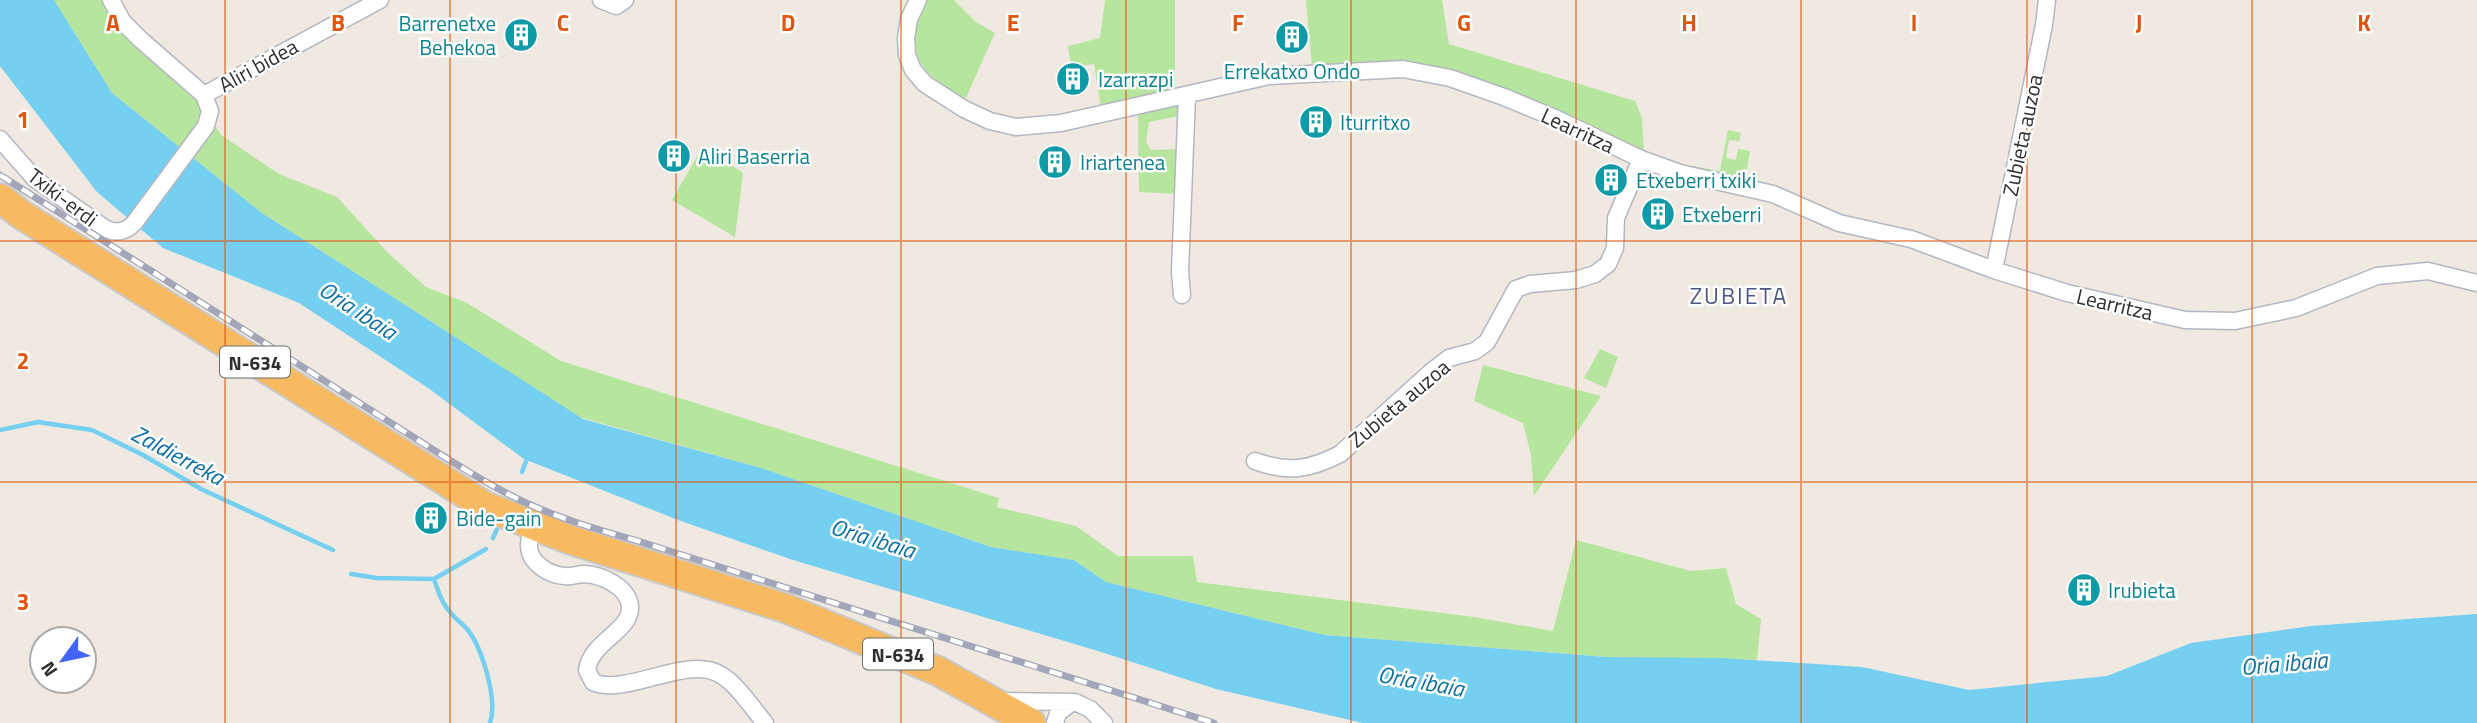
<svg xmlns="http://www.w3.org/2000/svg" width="2477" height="723" viewBox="0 0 2477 723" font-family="'Titillium Web',sans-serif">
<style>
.green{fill:#b6e59e}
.water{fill:#75cff0}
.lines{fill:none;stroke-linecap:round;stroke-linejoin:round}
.stream{stroke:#75cff0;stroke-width:4.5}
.minor-casing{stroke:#b4b7c1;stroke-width:19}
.trunk-casing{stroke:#c9c9c9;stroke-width:32}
.minor{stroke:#fff;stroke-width:16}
.trunk{stroke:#f8ba60;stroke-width:28}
.rail-casing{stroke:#a3a6b8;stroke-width:7}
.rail{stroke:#fff;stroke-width:4.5;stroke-dasharray:13;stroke-linecap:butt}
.grid{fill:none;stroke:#df570e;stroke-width:2;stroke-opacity:0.55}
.labels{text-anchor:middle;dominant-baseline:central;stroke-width:5;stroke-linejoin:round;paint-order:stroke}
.shield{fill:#fff;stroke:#6d6d6d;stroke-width:2}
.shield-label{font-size:19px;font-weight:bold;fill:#2e2e2e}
.culture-label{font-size:21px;fill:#0d838f;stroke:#fff;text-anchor:start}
.street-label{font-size:21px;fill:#2e2e2e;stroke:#fff}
.neighbourhood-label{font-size:23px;letter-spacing:2px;fill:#4d5680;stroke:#fff}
.water-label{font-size:23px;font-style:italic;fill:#0d6fa3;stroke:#fff}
.grid-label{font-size:23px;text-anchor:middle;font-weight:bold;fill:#df570e;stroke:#fff;stroke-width:5;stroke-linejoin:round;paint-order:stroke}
</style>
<rect width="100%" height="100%" fill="#efe9e1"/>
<path class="green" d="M 54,0 L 103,0 L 116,26 L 133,45 L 202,103 L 221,135 L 279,174 L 337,197 L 388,253 L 426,287 L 467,303 L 561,361 L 999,498 L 997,507 L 1076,526 L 1118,556 L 1193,556 L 1197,582 L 1474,617 L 1553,631 L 1576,540 L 1691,571 L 1726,568 L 1736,604 L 1761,619 L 1757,660 L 1607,657 L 1325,635 L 1106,582 L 1074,560 L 991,547 L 761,468 L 579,417 L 262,213 L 112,93 Z
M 925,0 L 954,0 L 976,22 L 995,33 L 965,100 C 919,72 902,54 925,0 Z
M 1105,0 L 1175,0 L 1175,92 L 1101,108 L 1094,64 L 1071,67 L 1068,46 L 1100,38 Z
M 1306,0 L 1442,0 L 1449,44 L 1635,101 L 1642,118 L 1644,152 L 1573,119 L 1473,80 L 1312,67 Z
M 1179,103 L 1179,116 L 1149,122 L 1146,142 L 1151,150 L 1182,149 L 1179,194 L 1139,192 L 1138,115 Z
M 1728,130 L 1741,133 L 1739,141 L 1729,140 L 1726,158 L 1736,160 L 1738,149 L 1750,151 L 1745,180 L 1684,169 L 1685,165 L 1720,171 Z
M 703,146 L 743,173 L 735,237 L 672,200 Z
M 1600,349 L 1618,357 L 1606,388 L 1584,378 Z
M 1483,365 L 1601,396 L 1534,496 L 1531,455 L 1523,423 L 1474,401 Z"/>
<path class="water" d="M 0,0 L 54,0 L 112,93 L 262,213 L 583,419 L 761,468 L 991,547 L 1074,560 L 1106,582 L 1325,635 L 1607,657 L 1722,658 L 1862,667 L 1969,690 L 2107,676 L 2191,643 L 2311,626 L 2477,614 L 2477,723 L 1363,723 L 1216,689 L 1098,651 L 793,560 L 678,520 L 524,459 L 428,388 L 299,303 L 163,248 L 97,192 L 0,66 Z"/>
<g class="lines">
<path class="stream" d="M 0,430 L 38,422 L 92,430 L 143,455 L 201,489 L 333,550
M 522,472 L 528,456
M 493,538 L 497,529
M 351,574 L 377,578 L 434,579 L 486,549
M 434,579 C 438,591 442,604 451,613 C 455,619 462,623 467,629 C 482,647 498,700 490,723"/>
<g class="minor-casing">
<path id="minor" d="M 601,0 L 616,6 L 625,0
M 918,0 L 909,19 L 906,38 L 907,55 L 913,70 L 925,84 L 964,109 L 990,121 L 1016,127 L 1061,123 L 1269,76 L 1403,69 L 1450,78 L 1504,97 L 1557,119 L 1641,159 L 1680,173 L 1773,194 L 1839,223 L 1911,239 L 1994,270 L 2067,293 L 2185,320 L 2235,321 L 2296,308 L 2377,276 L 2428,271 L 2477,283
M 204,95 L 380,0
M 0,139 L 35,179 L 106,229 C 118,234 127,231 135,222 L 206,126 L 210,111 L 204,95 L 140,39 L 123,22 L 111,0
M 1994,270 L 2044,25 L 2047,0
M 1182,295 L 1180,272 L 1187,95
M 1255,461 C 1288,473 1309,470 1340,454 L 1432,371 L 1449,358 L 1475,351 L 1487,342 L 1516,289 L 1530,284 L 1576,280 L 1595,274 L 1608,264 L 1615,248 L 1616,218 L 1641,159
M 533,526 C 532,533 528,541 529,547 C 530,563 549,575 564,576 C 571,577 578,574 585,574 C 602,575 628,587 630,606 C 632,631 591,641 587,670 L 593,682 C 626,697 687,654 721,675 C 737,684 753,709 765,723
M 1002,701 L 1075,702 L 1090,709 L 1104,723
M 1055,723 L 1058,713 L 1071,703"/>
</g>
<g class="trunk-casing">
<path id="trunk" d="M 0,198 L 22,215 L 485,506 L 568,539 L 785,608 L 938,671 L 1031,723"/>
</g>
<use href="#minor" class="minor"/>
<use href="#trunk" class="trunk"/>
<g class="rail-casing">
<path id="rail" d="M 0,175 L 402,430 C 442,455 482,482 524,502 C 561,519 599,530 638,541 L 1214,723"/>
</g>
<use href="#rail" class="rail"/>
</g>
<path class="grid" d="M 225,0 L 225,723M 450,0 L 450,723M 676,0 L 676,723M 901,0 L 901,723M 1126,0 L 1126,723M 1351,0 L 1351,723M 1576,0 L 1576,723M 1801,0 L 1801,723M 2027,0 L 2027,723M 2252,0 L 2252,723M 0,241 L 2477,241M 0,482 L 2477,482"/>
<defs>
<g id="building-disc" transform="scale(1.75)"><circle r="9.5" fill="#0f9aa8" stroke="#fff"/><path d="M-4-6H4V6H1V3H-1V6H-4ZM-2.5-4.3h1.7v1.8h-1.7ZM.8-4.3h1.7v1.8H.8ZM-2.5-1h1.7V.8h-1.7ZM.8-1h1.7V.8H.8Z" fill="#fff"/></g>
</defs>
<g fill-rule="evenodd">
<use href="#building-disc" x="521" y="35"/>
<use href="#building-disc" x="1292" y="37"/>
<use href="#building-disc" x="1073" y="79"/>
<use href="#building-disc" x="1316" y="122"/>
<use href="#building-disc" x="674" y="156"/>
<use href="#building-disc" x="1055" y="162"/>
<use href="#building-disc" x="1611" y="180"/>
<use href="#building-disc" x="1658" y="214"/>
<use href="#building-disc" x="431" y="518"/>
<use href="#building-disc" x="2084" y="590"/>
</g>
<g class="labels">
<g class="shield">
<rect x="220" y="346.5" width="70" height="31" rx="5"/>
<rect x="863" y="638.5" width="70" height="31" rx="5"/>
</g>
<g class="shield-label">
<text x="255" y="362">N-634</text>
<text x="898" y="654">N-634</text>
</g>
<g class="culture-label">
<text x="496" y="23" text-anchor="end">Barrenetxe<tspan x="496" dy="24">Behekoa</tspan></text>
<text x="1292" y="71" text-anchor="middle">Errekatxo Ondo</text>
<text x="1098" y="79">Izarrazpi</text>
<text x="1340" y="122">Iturritxo</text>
<text x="698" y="156">Aliri Baserria</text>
<text x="1080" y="162">Iriartenea</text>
<text x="1636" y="180">Etxeberri txiki</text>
<text x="1682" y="214">Etxeberri</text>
<text x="456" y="518">Bide-gain</text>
<text x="2108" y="590">Irubieta</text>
</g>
<g class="street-label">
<text transform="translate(258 65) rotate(-29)">Aliri bidea</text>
<text transform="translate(1578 130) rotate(25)">Learritza</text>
<text transform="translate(2022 135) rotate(-78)">Zubieta auzoa</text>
<text transform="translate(63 197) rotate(37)">Txiki-erdi</text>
<text transform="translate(2115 304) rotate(13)">Learritza</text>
<text transform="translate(1399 403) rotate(-40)">Zubieta auzoa</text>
</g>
<g class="neighbourhood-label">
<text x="1739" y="295">ZUBIETA</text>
</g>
<g class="water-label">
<text transform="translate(358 310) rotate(33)">Oria ibaia</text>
<text transform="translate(178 455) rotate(28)">Zaldierreka</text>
<text transform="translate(873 538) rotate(17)">Oria ibaia</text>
<text transform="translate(2284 663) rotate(-5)">Oria ibaia</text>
<text transform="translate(1421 681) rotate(10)">Oria ibaia</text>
</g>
</g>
<g class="grid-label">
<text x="113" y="31">A</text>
<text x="338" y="31">B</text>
<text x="563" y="31">C</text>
<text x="788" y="31">D</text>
<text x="1013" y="31">E</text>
<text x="1238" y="31">F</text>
<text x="1464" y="31">G</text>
<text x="1689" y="31">H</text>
<text x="1914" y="31">I</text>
<text x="2139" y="31">J</text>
<text x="2364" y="31">K</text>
<text x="23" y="128">1</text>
<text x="23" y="369">2</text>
<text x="23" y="610">3</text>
</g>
<g transform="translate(63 660) rotate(237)"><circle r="33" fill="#ffffff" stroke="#ababab" stroke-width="2"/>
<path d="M0-5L12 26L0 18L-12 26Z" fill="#4264fb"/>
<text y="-10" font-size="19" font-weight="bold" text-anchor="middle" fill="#2e2e2e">N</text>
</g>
</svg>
